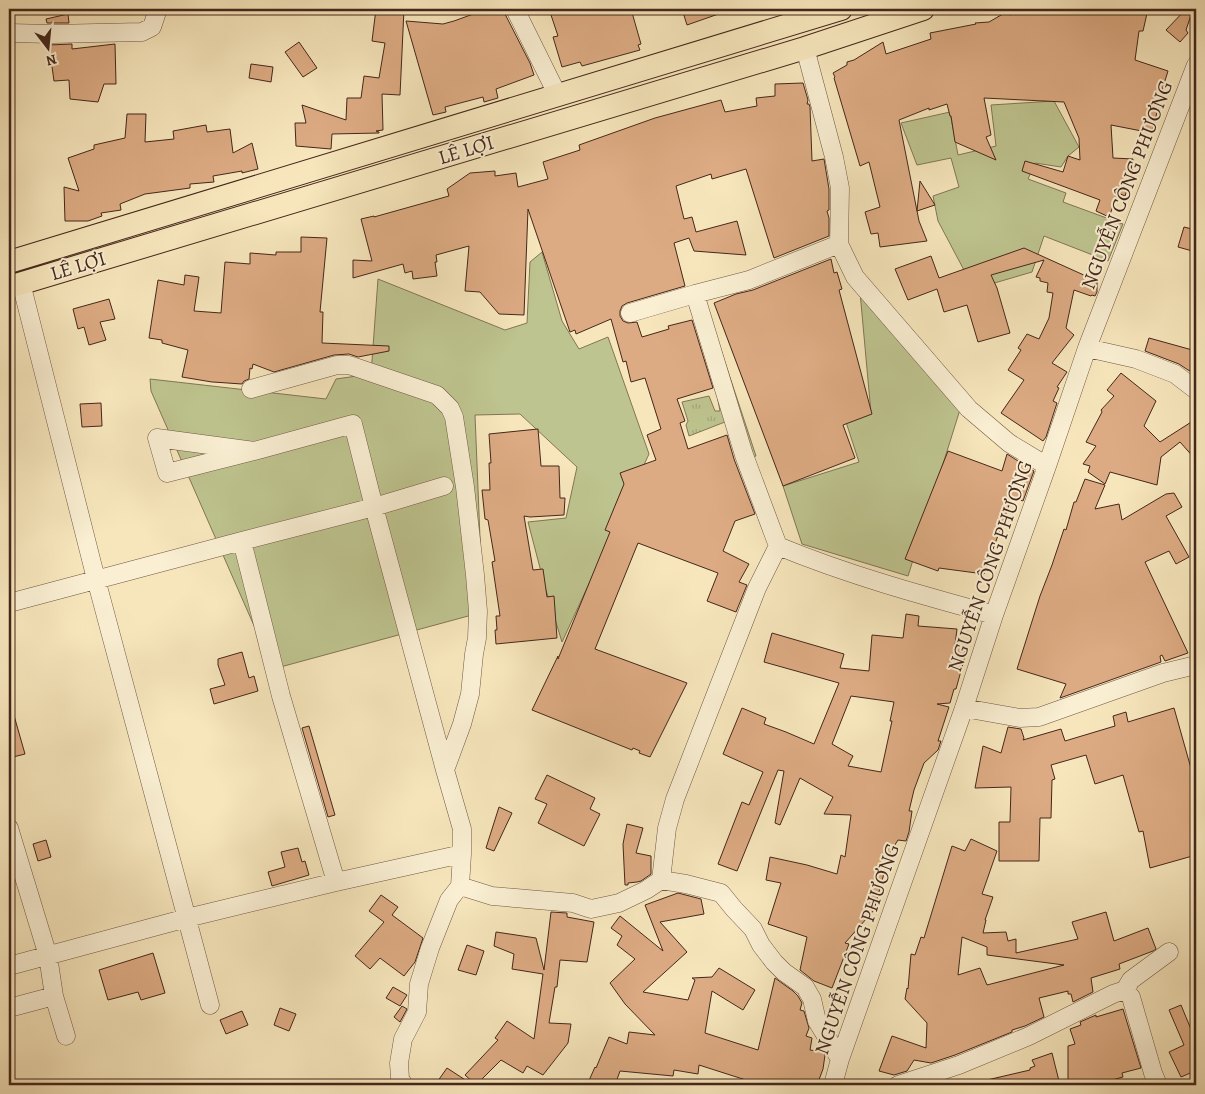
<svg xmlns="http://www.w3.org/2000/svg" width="1205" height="1094" viewBox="0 0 1205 1094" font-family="Alegreya,serif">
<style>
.grass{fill:url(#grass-tufts);stroke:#817655}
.park{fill:#bec48f;stroke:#817655}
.building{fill:#ddab83;stroke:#44271b;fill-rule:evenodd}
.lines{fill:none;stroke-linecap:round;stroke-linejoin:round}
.minor-casing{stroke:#715743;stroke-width:19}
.major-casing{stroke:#44271b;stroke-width:24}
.minor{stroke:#faefd3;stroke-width:18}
.major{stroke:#f7e6bc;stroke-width:22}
.labels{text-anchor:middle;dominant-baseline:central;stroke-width:4;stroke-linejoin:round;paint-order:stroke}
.street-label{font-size:20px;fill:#44271b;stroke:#faefd3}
</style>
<defs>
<pattern id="grass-tufts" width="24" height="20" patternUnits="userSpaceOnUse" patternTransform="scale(1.25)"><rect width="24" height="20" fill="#bec48f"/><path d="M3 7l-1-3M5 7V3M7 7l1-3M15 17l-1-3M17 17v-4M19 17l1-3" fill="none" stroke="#a4a87b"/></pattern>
</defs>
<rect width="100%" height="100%" fill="#f7e6bc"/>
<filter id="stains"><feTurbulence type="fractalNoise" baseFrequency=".004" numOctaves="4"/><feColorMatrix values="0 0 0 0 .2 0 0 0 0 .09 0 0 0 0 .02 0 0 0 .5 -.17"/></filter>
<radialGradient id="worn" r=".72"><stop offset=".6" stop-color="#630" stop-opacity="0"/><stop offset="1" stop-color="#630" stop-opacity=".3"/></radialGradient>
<path class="grass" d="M 717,338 L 756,456 L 745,459 L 730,420 L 689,436 L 686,425 L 688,421 L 682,402 L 709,396 L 715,411 L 720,411 L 707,342 Z"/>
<path class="park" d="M 1054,101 L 1079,147 L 1068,156 L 1061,167 L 1035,163 L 1028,179 L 1066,193 L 1063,202 L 1123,224 L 1108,261 L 1044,236 L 1032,272 L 974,289 L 938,221 L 933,196 L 959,187 L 951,158 L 917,165 L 901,123 L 950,112 L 958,155 L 996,146 L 991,105 Z
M 542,252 L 562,321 L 579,349 L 608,337 L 649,454 L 562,642 L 545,587 L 528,522 L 566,518 L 577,467 L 520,414 L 475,415 L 483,612 L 273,669 L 151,391 L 150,379 L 326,399 L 336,379 L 371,374 L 378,279 L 505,330 L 527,323 L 530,262 Z
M 859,281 L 963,400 L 908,576 L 802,544 L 783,486 L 859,462 L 846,422 L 871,413 Z"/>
<path class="building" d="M 376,9 L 404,9 L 400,95 L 382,94 L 383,130 L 376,131 L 379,132 L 379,133 L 332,134 L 331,149 L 296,146 L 295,123 L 306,123 L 302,105 L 346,120 L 347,98 L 361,98 L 364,76 L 379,78 L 385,43 L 372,41 Z
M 487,9 L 504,9 L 505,14 L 530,63 L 534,75 L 496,89 L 498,98 L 484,102 L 483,97 L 445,107 L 446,112 L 433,115 L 406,21 L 443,24 L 454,21 Z
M 549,9 L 631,9 L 641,44 L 638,45 L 640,50 L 582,66 L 580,62 L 562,67 L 553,37 L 558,36 Z
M 682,9 L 726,9 L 727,11 L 687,25 Z
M 1024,9 L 1148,9 L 1143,31 L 1139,31 L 1135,60 L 1168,71 L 1163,87 L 1152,133 L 1111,125 L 1113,158 L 1133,159 L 1131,170 L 1133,170 L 1125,196 L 1118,193 L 1109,217 L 1096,211 L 1100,200 L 1022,171 L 1025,161 L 1063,172 L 1068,156 L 1080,160 L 1079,138 L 1064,102 L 984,98 L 991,135 L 986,137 L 996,160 L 955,142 L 951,116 L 950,116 L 947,104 L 929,110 L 929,108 L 899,120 L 919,221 L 927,241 L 880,247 L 878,233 L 871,234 L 865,212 L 880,207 L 869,162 L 860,166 L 834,78 L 835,77 L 833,73 L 847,65 L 847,62 L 854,60 L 883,42 L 886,54 L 931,39 L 930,33 L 976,24 L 975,23 L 989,22 L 1008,11 L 1010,15 Z
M 1186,9 L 1193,9 L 1186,30 L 1188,33 L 1180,42 L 1166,30 Z
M 68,14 L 69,23 L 47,23 L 46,19 Z
M 299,42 L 317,68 L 303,77 L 285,52 Z
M 72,44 L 72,49 L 115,44 L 116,84 L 104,84 L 98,102 L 70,99 L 69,80 L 54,81 L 49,45 Z
M 251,64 L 273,67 L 271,82 L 249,78 Z
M 803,83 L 808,100 L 807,104 L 809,104 L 810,107 L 812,161 L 824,159 L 829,189 L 829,210 L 827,211 L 829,218 L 829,236 L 774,258 L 746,169 L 712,179 L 711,174 L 676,186 L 684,219 L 692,217 L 696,232 L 737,221 L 746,255 L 694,251 L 689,238 L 674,243 L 685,286 L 627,303 L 622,306 L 620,311 L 620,316 L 623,321 L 628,323 L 637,322 L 642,337 L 669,329 L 668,326 L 692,320 L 713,388 L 677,399 L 685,421 L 680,423 L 688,449 L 727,435 L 734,459 L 755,514 L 735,521 L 723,551 L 749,564 L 739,582 L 747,585 L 736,612 L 707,601 L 718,573 L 638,543 L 595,649 L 687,683 L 650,757 L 639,753 L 640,751 L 633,748 L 632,750 L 532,710 L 558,656 L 558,659 L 610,532 L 605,530 L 624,484 L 620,473 L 656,460 L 647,435 L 661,429 L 645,378 L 631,382 L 626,361 L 623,362 L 611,319 L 576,334 L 575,330 L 570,332 L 528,209 L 524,315 L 499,314 L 480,292 L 465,291 L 469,246 L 436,255 L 437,262 L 435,262 L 437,276 L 413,279 L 412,271 L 405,273 L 403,264 L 353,278 L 353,260 L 372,261 L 361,219 L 374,216 L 374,217 L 449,196 L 447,189 L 470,173 L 495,171 L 495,176 L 516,173 L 518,187 L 548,179 L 543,162 L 580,150 L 579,145 L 655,118 L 721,100 L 725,112 L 757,106 L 756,98 L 775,96 L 775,84 Z
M 127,114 L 146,114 L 145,142 L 174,139 L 173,131 L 206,125 L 207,132 L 230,129 L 233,153 L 252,143 L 258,169 L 242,173 L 242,171 L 213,176 L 214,182 L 190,184 L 190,188 L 145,194 L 120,204 L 121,210 L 101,213 L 102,216 L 88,221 L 65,221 L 64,187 L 79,191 L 68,158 L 94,149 L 94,145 L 125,138 Z
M 920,181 L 935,205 L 917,211 Z
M 1184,227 L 1196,230 L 1196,252 L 1178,247 Z
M 301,237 L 327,238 L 320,312 L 323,312 L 322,343 L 389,346 L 389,351 L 358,357 L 349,354 L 334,355 L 274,372 L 253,364 L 252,369 L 250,368 L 249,379 L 244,381 L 242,384 L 213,382 L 212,382 L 182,377 L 188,350 L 162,343 L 162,340 L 149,338 L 158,280 L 184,285 L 185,275 L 199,277 L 194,311 L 221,313 L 225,262 L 250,264 L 250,253 L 276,255 L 276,252 L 301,252 Z
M 1024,248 L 1097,281 L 1097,292 L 1095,296 L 1092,295 L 1091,296 L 1074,290 L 1066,328 L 1074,335 L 1052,363 L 1067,372 L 1057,387 L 1059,388 L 1053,401 L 1057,403 L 1046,437 L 1043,441 L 1001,413 L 1024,380 L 1008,370 L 1021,350 L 1018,348 L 1027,334 L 1039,339 L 1049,318 L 1053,293 L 1047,292 L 1048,283 L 1040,281 L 1040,278 L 1036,277 L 1044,260 L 991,275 L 997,288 L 1010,333 L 978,342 L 967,305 L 944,312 L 937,289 L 908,300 L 895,269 L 931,256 L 939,278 Z
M 831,259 L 834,273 L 837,272 L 842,289 L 839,290 L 872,414 L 843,425 L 855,458 L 783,486 L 714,303 L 736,294 L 753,290 Z
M 109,299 L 115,319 L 100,322 L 106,340 L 89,345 L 84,327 L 78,329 L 73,309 Z
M 1149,338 L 1196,351 L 1196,373 L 1188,370 L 1179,364 L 1145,351 Z
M 1121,373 L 1156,401 L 1144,426 L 1160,442 L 1196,419 L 1196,460 L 1180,442 L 1161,457 L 1157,485 L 1110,472 L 1105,484 L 1088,472 L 1090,466 L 1083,464 L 1096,446 L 1086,442 L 1102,412 L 1101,410 L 1114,396 L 1107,390 Z
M 101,403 L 102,426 L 82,427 L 80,404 Z
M 538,429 L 541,466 L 559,466 L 560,498 L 565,498 L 564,515 L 530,517 L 524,516 L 533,570 L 543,569 L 547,597 L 554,596 L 557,638 L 496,644 L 495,630 L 497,630 L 496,616 L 500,616 L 492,562 L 495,561 L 488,520 L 485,519 L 482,490 L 490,490 L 489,463 L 491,463 L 489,434 Z
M 948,451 L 1002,471 L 1007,454 L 1034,471 L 1023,501 L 1012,497 L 984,574 L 939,568 L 938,571 L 905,559 Z
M 1085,479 L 1105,485 L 1095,509 L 1119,504 L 1122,520 L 1166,494 L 1174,493 L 1182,507 L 1166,516 L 1189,557 L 1176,564 L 1169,551 L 1145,562 L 1188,653 L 1165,661 L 1162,655 L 1160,656 L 1161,662 L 1060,698 L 1066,684 L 1017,669 L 1040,596 L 1052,565 L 1064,529 L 1066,530 L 1074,502 L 1076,502 Z
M 906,614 L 919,616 L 918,626 L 957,629 L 955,645 L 965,646 L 964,660 L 956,689 L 954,689 L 950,703 L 937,704 L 949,707 L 938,741 L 941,741 L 938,750 L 924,763 L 914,790 L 909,811 L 912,811 L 909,832 L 906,841 L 898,840 L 882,865 L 886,866 L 874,910 L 845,943 L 849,944 L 832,988 L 814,981 L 800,970 L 807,937 L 768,924 L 781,883 L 766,880 L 770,857 L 807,865 L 837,874 L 841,855 L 845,857 L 851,815 L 824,814 L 833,797 L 800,778 L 780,825 L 775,823 L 784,771 L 778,770 L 737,871 L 718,864 L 742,802 L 749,805 L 763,772 L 723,754 L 742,708 L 766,718 L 764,724 L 786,732 L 814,744 L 839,683 L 764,662 L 772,633 L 844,654 L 840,668 L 869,671 L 872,635 L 903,638 ZM 851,696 L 894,702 L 890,721 L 892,721 L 881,772 L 848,766 L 853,756 L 832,744 Z
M 242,652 L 249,678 L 254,676 L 258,691 L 214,704 L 210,689 L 225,685 L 218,665 L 218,659 Z
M 1174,708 L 1196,786 L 1196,855 L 1150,868 L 1143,831 L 1139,832 L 1123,775 L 1095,784 L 1086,755 L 1051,765 L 1055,779 L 1052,780 L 1051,818 L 1040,818 L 1039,861 L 999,861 L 999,822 L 1010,822 L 1011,787 L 975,788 L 983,746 L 1001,753 L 1008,727 L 1021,729 L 1024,738 L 1023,740 L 1061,729 L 1065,741 L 1115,726 L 1113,716 L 1126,712 L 1128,722 Z
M 9,712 L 13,712 L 25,754 L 9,758 Z
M 309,726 L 335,815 L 328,817 L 302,728 Z
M 547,775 L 595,798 L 590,809 L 600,814 L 584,846 L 538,823 L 547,804 L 535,799 Z
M 499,807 L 512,813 L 494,851 L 486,848 Z
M 627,824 L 643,828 L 636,853 L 651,856 L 651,874 L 641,881 L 637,882 L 628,883 L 628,885 L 625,885 L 623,844 Z
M 971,839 L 997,851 L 982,894 L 993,897 L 985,920 L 986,920 L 983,933 L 1006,932 L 1008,941 L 1016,939 L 1016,953 L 1078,939 L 1072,922 L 1106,912 L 1114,941 L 1148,928 L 1156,949 L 1153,951 L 1119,964 L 1120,969 L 1091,978 L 1093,992 L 1073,1002 L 1071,994 L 1068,994 L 1068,991 L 1039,998 L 1044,1017 L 1025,1026 L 1012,1030 L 1012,1032 L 955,1055 L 931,1063 L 914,1060 L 907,1071 L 894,1075 L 879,1071 L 892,1036 L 926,1048 L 927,1023 L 905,999 L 907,988 L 908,989 L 911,954 L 915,955 L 921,937 L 924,938 L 952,846 L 965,851 ZM 962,937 L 987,947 L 987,955 L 1064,965 L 987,985 L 980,968 L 958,975 Z
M 46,840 L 51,857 L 38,861 L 33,844 Z
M 298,848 L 302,862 L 305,861 L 309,875 L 272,886 L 268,872 L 285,867 L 281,852 Z
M 678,893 L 701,899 L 704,914 L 660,922 L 687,952 L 643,992 L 688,1000 L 695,980 L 692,978 L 712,977 L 719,968 L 755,990 L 743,1010 L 712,991 L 705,1033 L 758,1050 L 775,978 L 793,991 L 798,996 L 802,1003 L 800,1010 L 804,1011 L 809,1028 L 806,1036 L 812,1038 L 810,1050 L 823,1052 L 825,1055 L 823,1069 L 817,1085 L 748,1085 L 749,1081 L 699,1065 L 698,1074 L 674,1070 L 673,1076 L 620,1071 L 615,1085 L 587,1085 L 595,1067 L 596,1068 L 609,1037 L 627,1044 L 629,1032 L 655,1035 L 625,1004 L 610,983 L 635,959 L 617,945 L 622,936 L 611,928 L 620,916 L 663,951 L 645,905 Z
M 381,895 L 398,907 L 392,915 L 423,938 L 415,962 L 404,976 L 380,958 L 370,969 L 355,956 L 384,922 L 369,911 Z
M 551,912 L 567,913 L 567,917 L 594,922 L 587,962 L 560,960 L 557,987 L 555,987 L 549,1023 L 571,1024 L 568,1043 L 543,1075 L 527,1066 L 523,1073 L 501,1060 L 476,1085 L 465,1075 L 498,1040 L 495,1038 L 507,1021 L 534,1039 L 543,974 L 512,969 L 514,954 L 494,946 L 496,932 L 536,938 L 544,970 Z
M 467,945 L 484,951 L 476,975 L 458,970 Z
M 153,953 L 165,993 L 141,1000 L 138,992 L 108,1000 L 99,970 Z
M 393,987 L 407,995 L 400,1006 L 386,998 Z
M 1181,1005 L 1195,1039 L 1196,1038 L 1196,1075 L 1195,1071 L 1181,1077 L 1169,1052 L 1184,1045 L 1169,1010 Z
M 402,1006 L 407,1009 L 400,1022 L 394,1017 Z
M 280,1008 L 296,1014 L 289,1031 L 274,1025 Z
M 1123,1009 L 1141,1068 L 1122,1073 L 1123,1077 L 1094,1085 L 1068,1085 L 1068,1046 L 1075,1044 L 1070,1029 L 1081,1025 L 1080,1022 L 1096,1015 L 1096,1017 Z
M 242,1011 L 248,1025 L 226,1034 L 220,1020 Z
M 1052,1053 L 1060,1085 L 988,1085 L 987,1080 L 1030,1070 L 1030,1068 L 1035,1066 L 1032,1060 Z
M 447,1068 L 473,1085 L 435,1085 Z"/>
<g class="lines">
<g class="minor-casing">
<path id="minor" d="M 515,9 L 558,96
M 9,33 L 52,34 L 142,32 L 152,27 L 158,9
M 805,48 L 834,157 L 840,188 L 839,244 L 855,277 L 969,409 L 1009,443 L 1047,466
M 21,283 L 96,579 L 210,1005
M 695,294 L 744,455 L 778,546 C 848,575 921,595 994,615
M 630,313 L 695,294 L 749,280 L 839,244
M 1087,348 L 1136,359 L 1175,374 L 1196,390
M 251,389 L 337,365 L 349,365 L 437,395 L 450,408 L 454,417 L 465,487 L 475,575 L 478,611 L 477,638 L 474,654 L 470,694 L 462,724 L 445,770
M 242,541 L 281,696 L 336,882
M 9,603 L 242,541 L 374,507 L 444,486
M 964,708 L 1020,718 L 1039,717 L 1163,673 L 1196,665
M 9,828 L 48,956 L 54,996 L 66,1036
M 462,854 L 460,886 L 492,896 L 573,903 L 591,909 L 619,903 L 646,890 L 661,880 L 686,884 L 721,893 L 734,909 L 753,929 L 761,945 L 774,962 L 784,972 L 805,987 L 812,999 L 817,1021 L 840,1059
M 661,880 L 667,828 L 675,799 L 757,588 L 778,546
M 9,966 L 187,918 L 336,882 L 462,854 L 462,829 L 445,770 L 374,507 L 353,424 L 254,451 L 167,473 L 157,438 L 254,451
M 1125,990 L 1131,980 L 1169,952
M 9,1008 L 54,996
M 404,1085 L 400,1079 L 399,1063 L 403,1039 L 417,1012 L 419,984 L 430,948 L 449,900 L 460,886
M 833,1085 L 840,1059 L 964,708 L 994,615 L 1047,466 L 1087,348 L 1196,65
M 898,1085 L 959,1065 L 1029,1036 L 1113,994 L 1125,990 L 1131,997 L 1153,1073 L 1158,1085"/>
</g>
<g class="major-casing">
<path id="major" d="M 9,262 L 841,9
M 9,287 L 805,48 L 923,9"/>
</g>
<use href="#minor" class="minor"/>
<use href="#major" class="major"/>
</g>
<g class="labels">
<g class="street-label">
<text transform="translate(466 150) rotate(-17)">LÊ LỢI</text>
<text transform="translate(1127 185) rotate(-69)">NGUYỄN CÔNG PHƯƠNG</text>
<text transform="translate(78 266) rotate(-17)">LÊ LỢI</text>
<text transform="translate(990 566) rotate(-71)">NGUYỄN CÔNG PHƯƠNG</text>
<text transform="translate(857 949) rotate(-71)">NGUYỄN CÔNG PHƯƠNG</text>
</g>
</g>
<rect width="1205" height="1094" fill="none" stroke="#f7e6bc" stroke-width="30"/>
<rect x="10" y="10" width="1185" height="1074" fill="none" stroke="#44271b" stroke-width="2.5"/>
<rect x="15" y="15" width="1175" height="1064" fill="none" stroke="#44271b"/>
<g transform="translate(48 48) rotate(164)" stroke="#faefd3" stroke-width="4" paint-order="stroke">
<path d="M0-4L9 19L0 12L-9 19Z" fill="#44271b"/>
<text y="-8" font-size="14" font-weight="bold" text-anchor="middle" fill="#44271b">N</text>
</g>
<rect width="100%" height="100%" filter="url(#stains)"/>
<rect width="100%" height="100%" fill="url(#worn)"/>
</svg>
